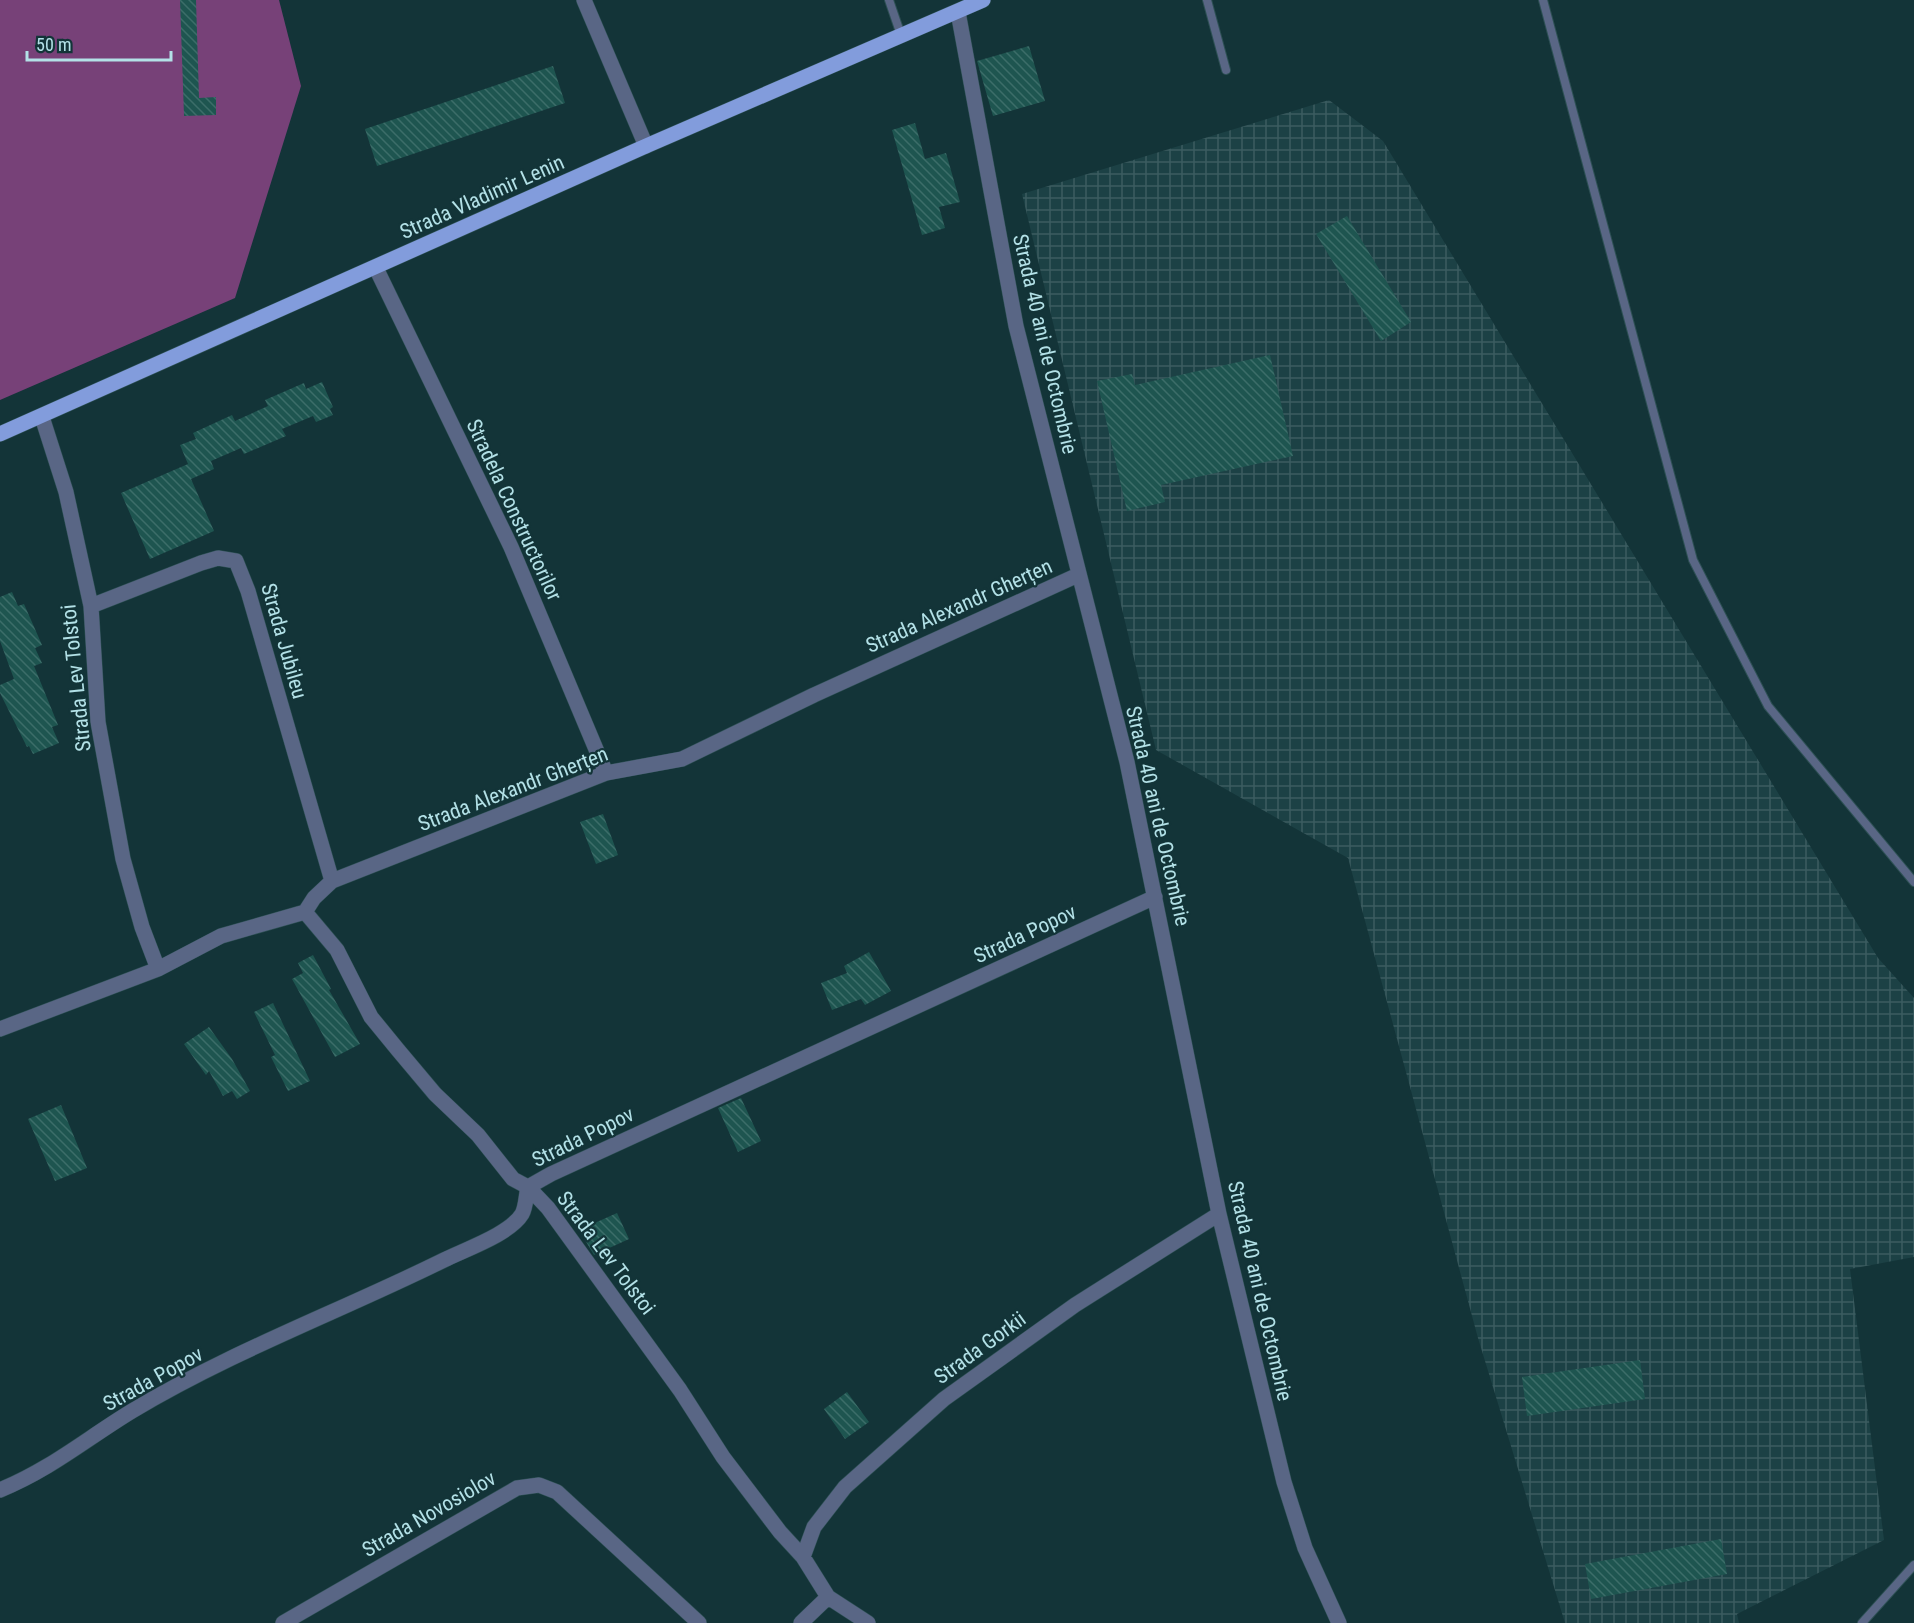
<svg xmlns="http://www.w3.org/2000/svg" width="1914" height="1623" viewBox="0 0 1914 1623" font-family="'Roboto Condensed',sans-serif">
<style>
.industrial{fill:url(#industrial-grid)}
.garden{fill:#774178}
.building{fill:url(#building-back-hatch)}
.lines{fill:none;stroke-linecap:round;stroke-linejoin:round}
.service-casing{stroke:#2d5054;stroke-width:10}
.minor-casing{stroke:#2d5054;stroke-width:16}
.primary-casing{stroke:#2d5054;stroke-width:16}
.service{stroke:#596685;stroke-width:8}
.minor{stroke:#596685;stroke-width:15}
.primary{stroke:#829cdc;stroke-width:15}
.labels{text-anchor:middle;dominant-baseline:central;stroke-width:4.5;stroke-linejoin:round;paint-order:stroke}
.street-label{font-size:21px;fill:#b3e1e7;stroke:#133438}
</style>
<defs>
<pattern id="industrial-grid" width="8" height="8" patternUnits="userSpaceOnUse" patternTransform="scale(1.5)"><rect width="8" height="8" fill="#1c4145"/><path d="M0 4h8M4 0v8" fill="none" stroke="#3b5c60"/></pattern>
<pattern id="building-back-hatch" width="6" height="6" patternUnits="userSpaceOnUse" patternTransform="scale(1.5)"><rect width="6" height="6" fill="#1e5550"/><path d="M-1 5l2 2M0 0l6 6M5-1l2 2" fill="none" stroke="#3c6d69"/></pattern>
</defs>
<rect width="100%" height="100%" fill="#133438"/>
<path class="industrial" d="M 1329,100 L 1383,141 L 1878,958 L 1914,998 L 1914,1257 L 1850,1269 L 1884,1540 L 1737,1614 L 1739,1623 L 1565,1623 L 1478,1338 L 1348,858 L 1156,750 L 1022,194 Z"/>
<path class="garden" d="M 0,0 L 279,0 L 301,86 L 235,298 L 0,400 Z"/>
<path class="building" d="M 180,0 L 196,0 L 199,98 L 216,97 L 216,115 L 184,116 Z
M 1029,46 L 1045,101 L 993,116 L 977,61 Z
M 553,66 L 565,103 L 377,166 L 365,129 Z
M 915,123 L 925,159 L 946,153 L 960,202 L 939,207 L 945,228 L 922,235 L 892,130 Z
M 1347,216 L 1411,322 L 1381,341 L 1316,234 Z
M 1270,355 L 1293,456 L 1161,485 L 1165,502 L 1127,511 L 1097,381 L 1132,374 L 1135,385 Z
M 322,382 L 333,407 L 330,409 L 333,415 L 316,422 L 313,416 L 282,429 L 286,436 L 244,454 L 241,448 L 211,461 L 214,469 L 191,479 L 214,531 L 150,559 L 121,493 L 188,464 L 180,445 L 196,439 L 193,433 L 232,415 L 235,421 L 268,406 L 265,400 L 304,383 L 306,389 Z
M 12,592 L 18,606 L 24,604 L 42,645 L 35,648 L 42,663 L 34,666 L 58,725 L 52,727 L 59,743 L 33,754 L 29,746 L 27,747 L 0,693 L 0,685 L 14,679 L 0,641 L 0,597 Z
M 603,814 L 618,855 L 596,864 L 580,822 Z
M 869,952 L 891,991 L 865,1005 L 861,999 L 832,1010 L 821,983 L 847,973 L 844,966 Z
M 313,955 L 331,989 L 329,990 L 360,1044 L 335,1057 L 292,979 L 303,973 L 298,963 Z
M 273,1003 L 310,1081 L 288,1091 L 271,1057 L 275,1055 L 254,1012 Z
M 209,1027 L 232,1059 L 250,1091 L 237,1099 L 232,1091 L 223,1096 L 209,1071 L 206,1075 L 184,1044 Z
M 741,1098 L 761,1141 L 738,1152 L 718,1108 Z
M 61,1105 L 87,1168 L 55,1181 L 28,1119 Z
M 617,1213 L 629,1239 L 594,1255 L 579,1230 Z
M 1640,1360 L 1645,1399 L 1527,1416 L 1522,1377 Z
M 847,1392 L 869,1422 L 845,1439 L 824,1409 Z
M 1721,1539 L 1727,1574 L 1591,1599 L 1585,1564 Z"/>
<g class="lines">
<g class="service-casing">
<path id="service" d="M 889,0 L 901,35
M 1207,0 L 1226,70
M 1543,0 L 1693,560 L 1768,706 L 1914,882
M 1862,1623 L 1914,1565"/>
</g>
<g class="minor-casing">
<path id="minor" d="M 584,0 L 646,146
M 958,12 L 1016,326 L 1127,762 L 1219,1214 L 1284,1482 L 1305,1548 L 1339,1623
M 376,268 L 511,547 L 606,773
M 42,417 L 66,492 L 91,606 L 98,722 L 123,859 L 142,927 L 158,969
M 91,606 L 201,563 L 218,558 L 236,561 L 248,591 L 332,881
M 305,912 L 337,950 L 371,1017 L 398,1050 L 435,1094 L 478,1135 L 513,1179 L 528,1187 L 548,1208 L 680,1390 L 723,1457 L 780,1532 L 803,1557 L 828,1597 L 868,1623
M 0,1029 L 158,969 L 221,936 L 305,912 L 314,898 L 332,881 L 606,773 L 682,759 L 814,695 L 1078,575
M 0,1490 C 51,1469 86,1439 132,1411 C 232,1351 341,1311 444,1260 C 466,1249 510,1234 522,1214 C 526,1207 526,1195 528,1187 L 551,1174 L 1155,897
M 803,1557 L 814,1527 L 845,1487 L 944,1399 L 1075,1305 L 1219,1214
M 283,1623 L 517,1488 L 539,1485 L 557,1492 L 699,1623
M 801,1623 L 828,1597"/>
</g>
<g class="primary-casing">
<path id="primary" d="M 0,434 L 646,146 L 983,0"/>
</g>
<use href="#service" class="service"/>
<use href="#minor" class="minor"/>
<use href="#primary" class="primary"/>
</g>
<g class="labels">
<g class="street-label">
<text transform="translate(482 197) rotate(-24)">Strada Vladimir Lenin</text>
<text transform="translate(1045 344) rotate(77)">Strada 40 ani de Octombrie</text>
<text transform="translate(514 510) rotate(65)">Stradela Constructorilor</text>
<text transform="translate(959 606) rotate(-24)">Strada Alexandr Gherțen</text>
<text transform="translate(284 641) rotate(74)">Strada Jubileu</text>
<text transform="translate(76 678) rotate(-96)">Strada Lev Tolstoi</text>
<text transform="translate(513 789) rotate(-21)">Strada Alexandr Gherțen</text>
<text transform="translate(1158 816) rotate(77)">Strada 40 ani de Octombrie</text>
<text transform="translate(1025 934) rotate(-25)">Strada Popov</text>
<text transform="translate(583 1137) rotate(-26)">Strada Popov</text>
<text transform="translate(606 1253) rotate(53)">Strada Lev Tolstoi</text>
<text transform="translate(1260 1291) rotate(77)">Strada 40 ani de Octombrie</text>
<text transform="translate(980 1348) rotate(-36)">Strada Gorkii</text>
<text transform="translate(153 1379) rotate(-29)">Strada Popov</text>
<text transform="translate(429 1514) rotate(-30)">Strada Novosiolov</text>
</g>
</g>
<path d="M27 51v9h144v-9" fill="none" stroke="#b3e1e7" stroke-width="3"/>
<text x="36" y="51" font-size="18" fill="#b3e1e7" stroke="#133438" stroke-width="4.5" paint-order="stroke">50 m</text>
</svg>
